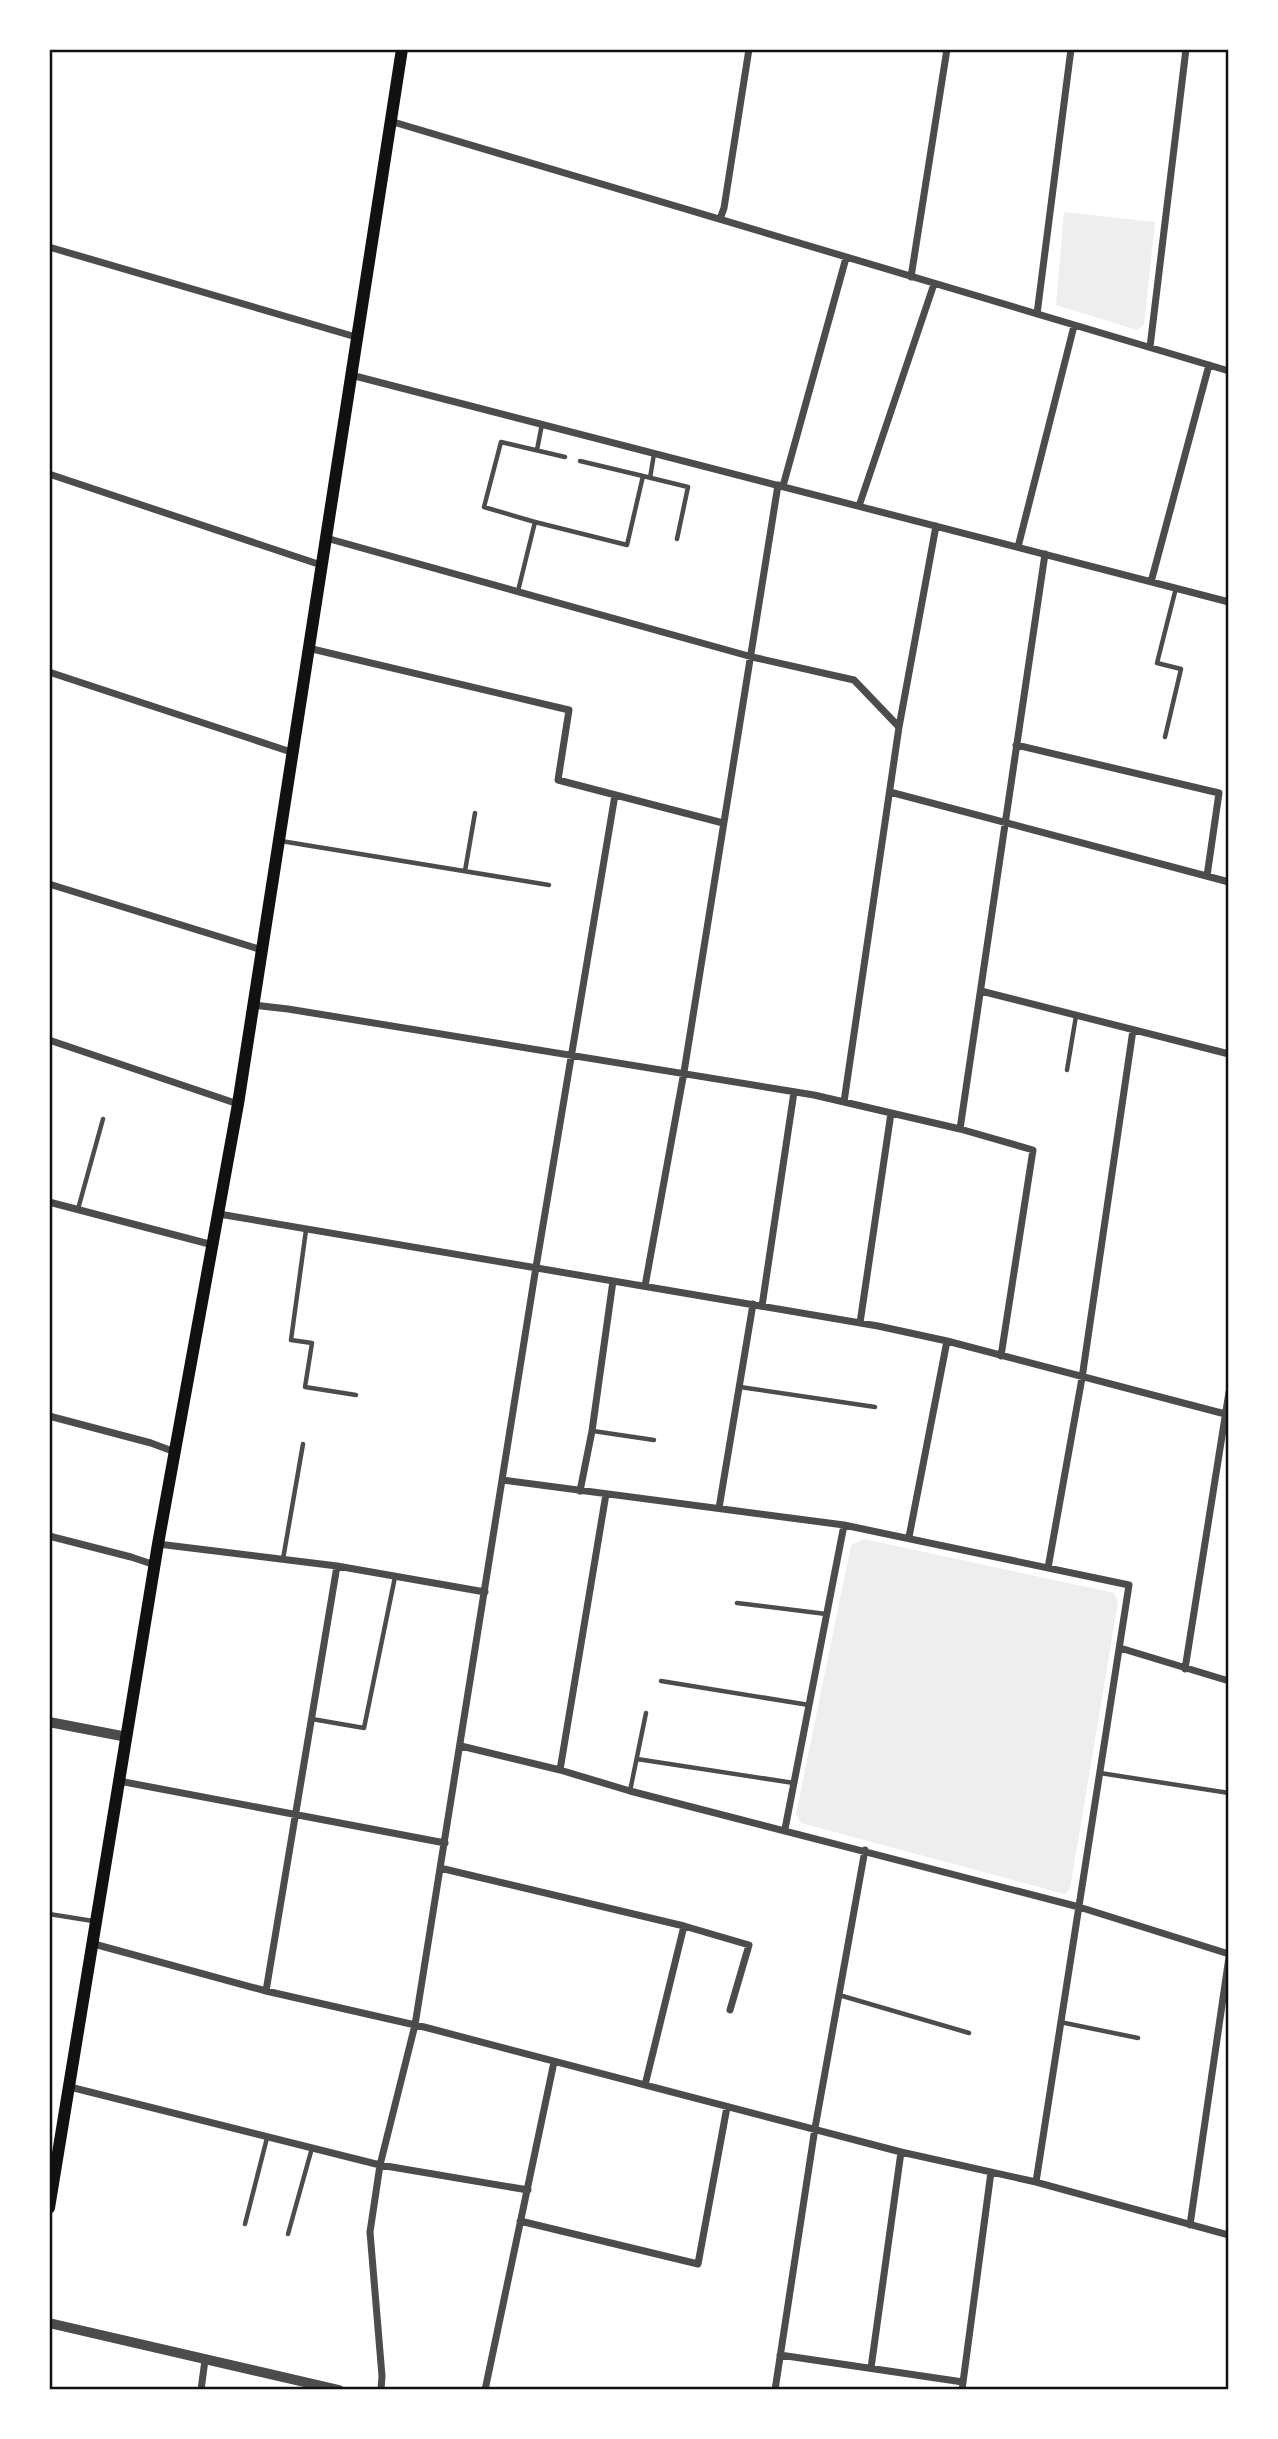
<svg xmlns="http://www.w3.org/2000/svg" width="1278" height="2439" viewBox="0 0 1278 2439" font-family="Raleway,sans-serif">
<style>
.green{fill:#eee}
.lines{fill:none;stroke-linecap:round;stroke-linejoin:round}
.service{stroke:#4c4c4c;stroke-width:4.5}
.minor{stroke:#4c4c4c;stroke-width:7}
.tertiary{stroke:#4c4c4c;stroke-width:10}
.primary{stroke:#111;stroke-width:12}
.neatline{fill:none;stroke:#111;stroke-width:2.5}
</style>
<rect width="100%" height="100%" fill="#fff"/>
<path class="green" d="M 1064,212 L 1155,222 L 1144,325 L 1137,330 L 1056,305 Z
M 864,1539 L 1114,1593 L 1118,1602 L 1070,1889 L 1065,1894 L 801,1823 L 796,1814 L 851,1545 Z"/>
<g class="lines">
<path class="service" d="M 537,450 L 542,424
M 580,461 L 643,476
M 650,478 L 654,454
M 535,522 L 484,507 L 501,442 L 565,457
M 518,591 L 535,522 L 627,545 L 643,476 L 688,487 L 677,539
M 1165,737 L 1181,669 L 1157,663 L 1176,588
M 281,841 L 549,885
M 465,871 L 475,813
M 1067,1070 L 1076,1016
M 78,1209 L 103,1119
M 306,1230 L 291,1340 L 312,1343 L 305,1387 L 356,1395
M 740,1387 L 875,1407
M 593,1431 L 654,1440
M 283,1559 L 303,1444
M 737,1603 L 826,1614
M 661,1681 L 809,1705
M 312,1719 L 364,1728 L 395,1577
M 637,1759 L 794,1783
M 1100,1773 L 1229,1793
M 630,1791 L 646,1713
M 49,1914 L 93,1921
M 839,1995 L 969,2033
M 1060,2022 L 1138,2038
M 245,2224 L 267,2138
M 288,2234 L 312,2148"/>
<path class="minor" d="M 390,121 L 1229,371
M 720,219 L 724,208 L 749,49
M 49,247 L 356,337
M 911,277 L 947,49
M 1037,314 L 1071,49
M 1150,347 L 1186,49
M 351,375 L 1229,602
M 49,474 L 321,565
M 783,486 L 846,258
M 859,506 L 934,284
M 326,538 L 752,657 L 854,680 L 899,727 L 844,1102
M 1018,547 L 1074,326
M 1151,582 L 1209,365
M 308,648 L 569,710 L 558,780 L 723,823
M 49,672 L 291,752
M 899,727 L 936,526
M 1016,745 L 1219,793 L 1207,876
M 890,792 L 1229,882
M 49,884 L 262,950
M 981,991 L 1229,1054
M 253,1005 L 288,1009 L 814,1095 L 960,1129 L 1033,1150 L 1001,1356
M 49,1040 L 238,1104
M 960,1129 L 1045,554
M 49,1202 L 213,1245
M 219,1214 L 878,1326 L 947,1341 L 1229,1415
M 645,1286 L 684,1072 L 778,485
M 762,1306 L 794,1092
M 860,1323 L 891,1113
M 49,1416 L 151,1443 L 175,1452
M 503,1480 L 844,1525 L 1129,1585 L 1036,2182
M 580,1491 L 592,1431 L 613,1281
M 719,1508 L 753,1304
M 49,1536 L 131,1557 L 155,1565
M 909,1537 L 947,1341
M 158,1544 L 337,1566 L 485,1592
M 1048,1568 L 1082,1378 L 1133,1030
M 1120,1648 L 1229,1681
M 1185,1669 L 1229,1392
M 461,1746 L 560,1770 L 630,1791 L 1079,1907 L 1229,1954
M 560,1770 L 606,1494
M 119,1781 L 445,1843
M 785,1829 L 844,1525
M 440,1868 L 684,1926 L 645,2085
M 684,1926 L 749,1945 L 730,2010
M 94,1944 L 266,1991 L 424,2027 L 901,2152 L 1036,2182 L 1229,2235
M 266,1991 L 337,1566
M 70,2087 L 380,2165 L 528,2190
M 520,2221 L 698,2264 L 727,2107
M 1190,2225 L 1229,1957
M 780,2355 L 963,2382
M 871,2368 L 901,2152
M 201,2390 L 205,2360
M 381,2390 L 382,2376 L 370,2232 L 380,2165 L 415,2025 L 536,1267 L 615,795
M 485,2390 L 554,2062
M 775,2390 L 815,2128 L 865,1850
M 962,2390 L 991,2172"/>
<path class="tertiary" d="M 49,1722 L 127,1737
M 49,2323 L 339,2390"/>
<path class="primary" d="M 49,2208 L 158,1544 L 238,1104 L 402,49"/>
</g>
<rect width="1278" height="2439" fill="none" stroke="#ffffff" stroke-width="102"/>
<rect x="51" y="51" width="1176" height="2337" class="neatline"/>
</svg>
